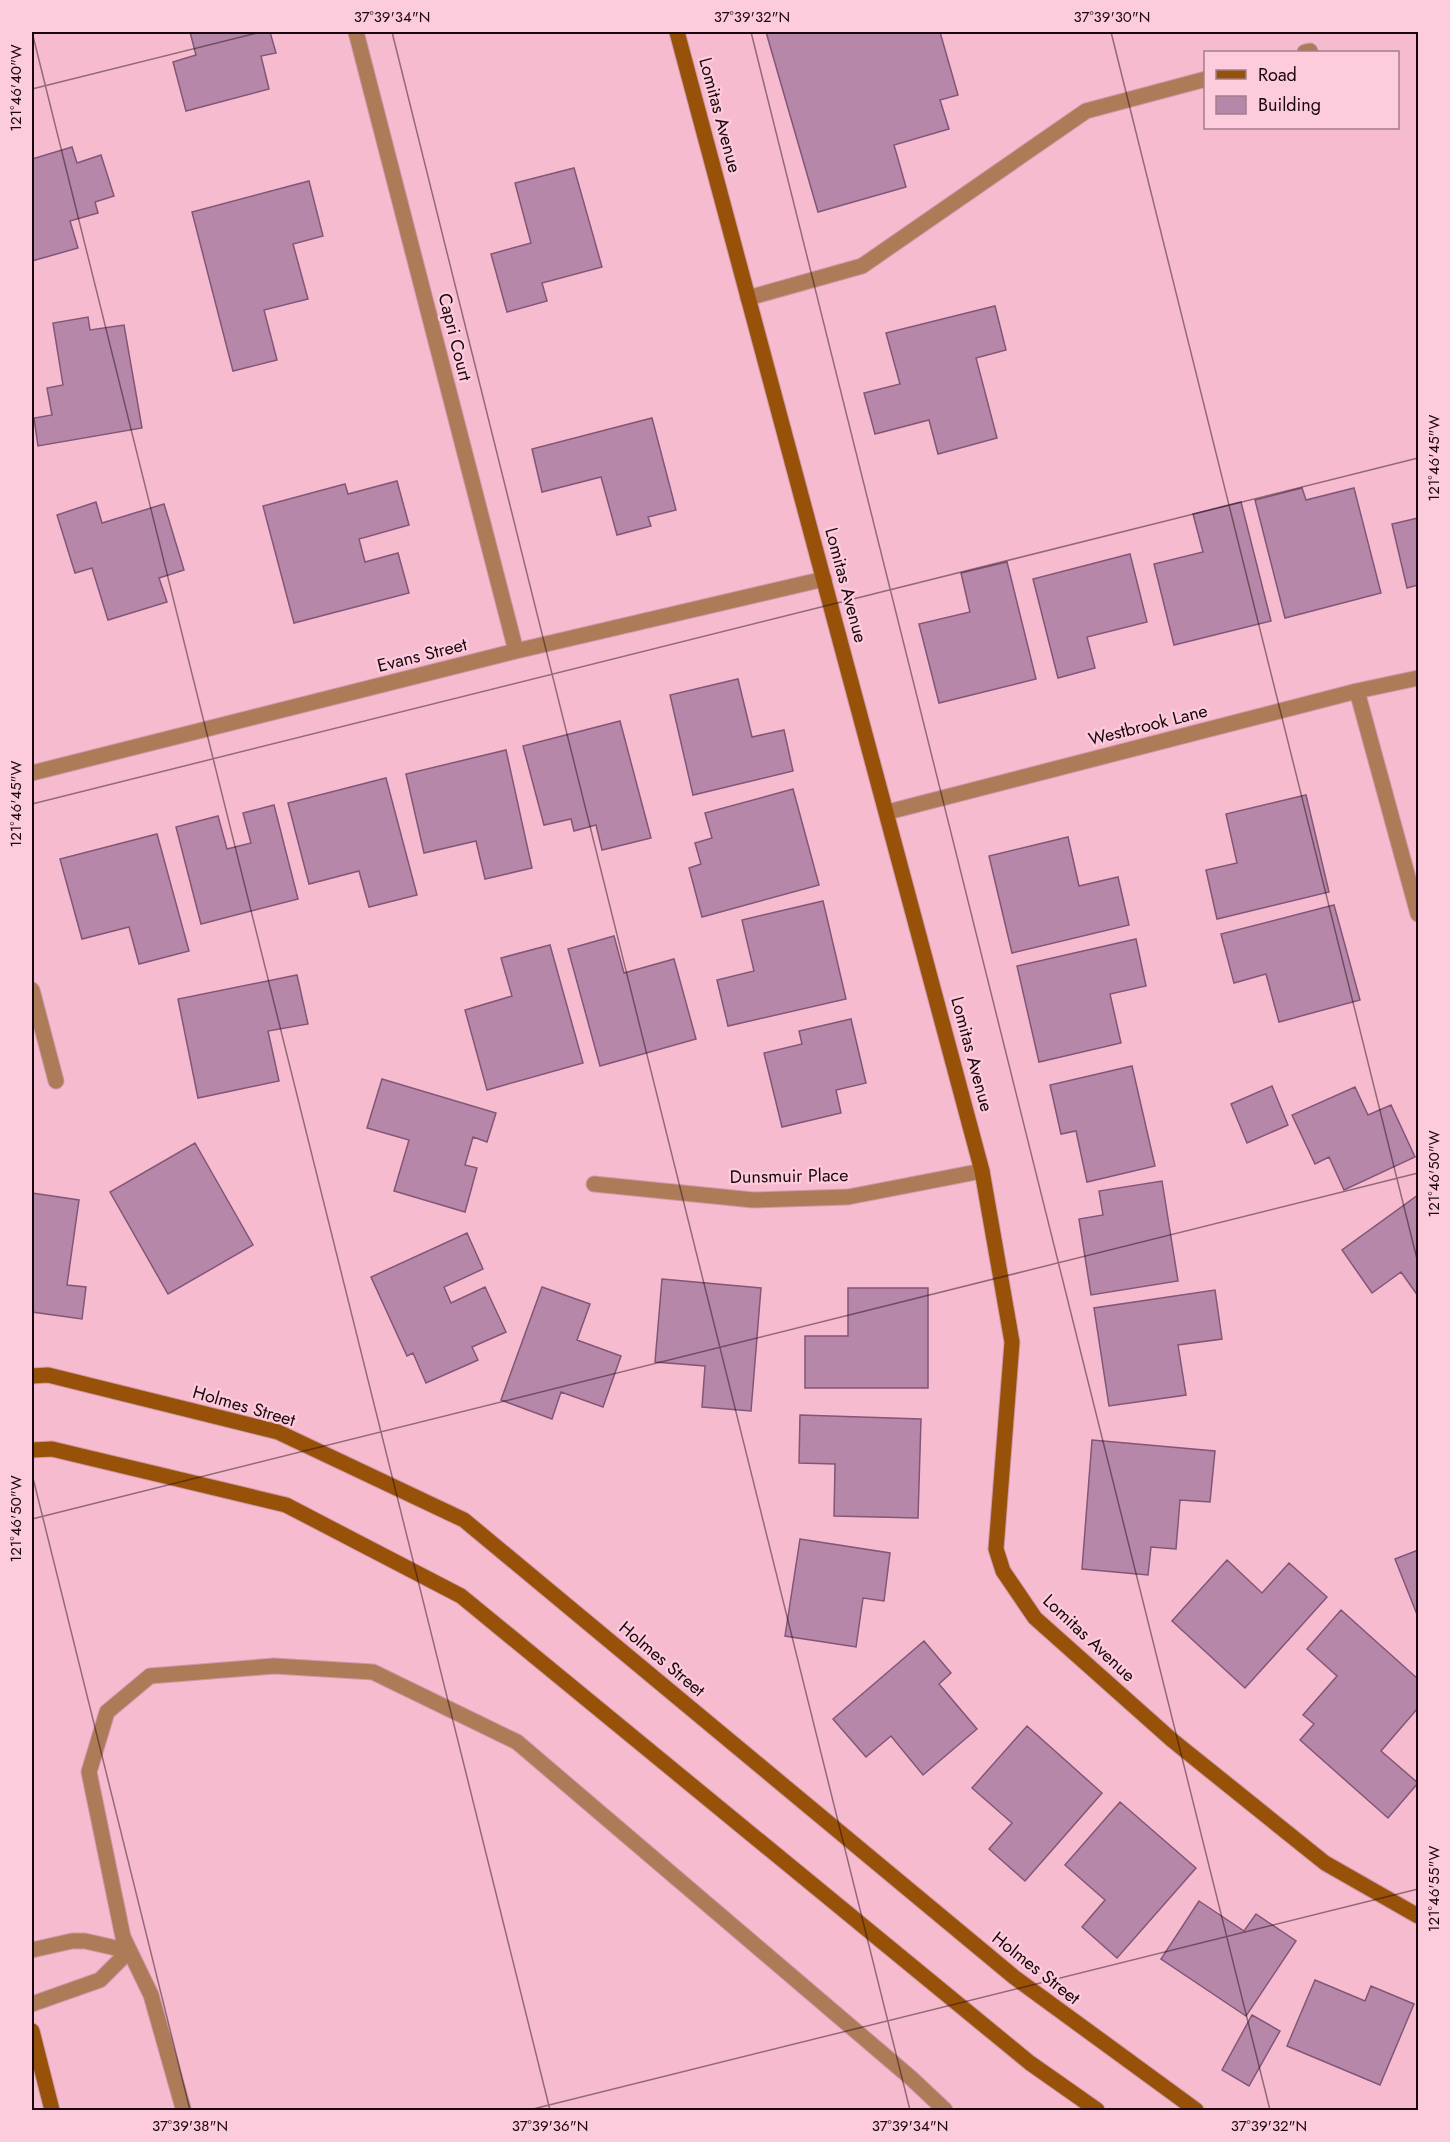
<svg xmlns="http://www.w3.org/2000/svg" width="1450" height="2142" viewBox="0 0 1450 2142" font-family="Jost,sans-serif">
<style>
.building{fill:#b687a9;stroke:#825676;stroke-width:1.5}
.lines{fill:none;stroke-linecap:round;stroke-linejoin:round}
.lane-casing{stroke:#cf9aac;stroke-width:17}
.street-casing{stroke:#cf9aac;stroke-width:17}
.secondary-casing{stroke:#cf9aac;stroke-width:17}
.lane{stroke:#ad7b57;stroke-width:15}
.street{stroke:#ad7b57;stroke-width:15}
.secondary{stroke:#985108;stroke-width:15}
.ticks{fill:none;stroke:#1a060e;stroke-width:1.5;stroke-opacity:0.45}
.labels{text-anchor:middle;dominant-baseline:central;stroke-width:4.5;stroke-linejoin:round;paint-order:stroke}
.street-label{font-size:18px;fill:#1a060e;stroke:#fdccdc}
.neatline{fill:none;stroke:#1a060e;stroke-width:2}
.ticks-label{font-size:15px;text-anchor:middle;fill:#1a060e}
</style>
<rect width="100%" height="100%" fill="#f7bbcf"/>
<path class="building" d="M 190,32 L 270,32 L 276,53 L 261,56 L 269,89 L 186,111 L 173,62 L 196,55 Z
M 766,32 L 940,32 L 958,95 L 940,100 L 949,129 L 894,145 L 906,187 L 818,212 Z
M 72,147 L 77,163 L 101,155 L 114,196 L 95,202 L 98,213 L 70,221 L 78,248 L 32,261 L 32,159 Z
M 574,168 L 602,267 L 542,283 L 547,301 L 507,312 L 491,254 L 531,243 L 515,183 Z
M 309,181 L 323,236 L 293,244 L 308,299 L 264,310 L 277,360 L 233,371 L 192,212 Z
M 995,306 L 1006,350 L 976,358 L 997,438 L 938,454 L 929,420 L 875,434 L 864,393 L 900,384 L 886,333 Z
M 88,317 L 90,330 L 124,325 L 142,428 L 38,446 L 34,418 L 52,415 L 47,388 L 63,385 L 53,323 Z
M 652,418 L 676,510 L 648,517 L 651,526 L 617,535 L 601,477 L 542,492 L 532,449 Z
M 397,481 L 409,525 L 359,539 L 365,562 L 398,553 L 409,593 L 294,623 L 263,506 L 345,484 L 348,494 Z
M 1302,488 L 1306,500 L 1354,488 L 1381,593 L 1285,618 L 1255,500 Z
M 96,502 L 102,523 L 164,504 L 184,570 L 159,578 L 167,602 L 108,620 L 92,568 L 75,573 L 57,515 Z
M 1241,502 L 1271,621 L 1174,645 L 1154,564 L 1203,552 L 1193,514 Z
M 1418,518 L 1418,585 L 1407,588 L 1392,524 Z
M 1130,554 L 1147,622 L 1087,637 L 1095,668 L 1058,678 L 1033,579 Z
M 1007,562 L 1036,679 L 939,703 L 919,624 L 970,612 L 961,573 Z
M 738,679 L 752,737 L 784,730 L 793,771 L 693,795 L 670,695 Z
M 620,721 L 651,838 L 602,850 L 596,825 L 574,831 L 571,819 L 544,825 L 523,746 Z
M 506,750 L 532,868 L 485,879 L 476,841 L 424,853 L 406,774 Z
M 386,778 L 417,895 L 369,907 L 359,871 L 309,884 L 288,803 Z
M 793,789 L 819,885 L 702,917 L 689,868 L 701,864 L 695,843 L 712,838 L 705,813 Z
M 1306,795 L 1329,892 L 1217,919 L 1206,870 L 1237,863 L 1226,814 Z
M 274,805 L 298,899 L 201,924 L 176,827 L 218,816 L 227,849 L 251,843 L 243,813 Z
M 157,834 L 189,951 L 139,964 L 129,927 L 82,939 L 60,859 Z
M 1068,837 L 1079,886 L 1118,877 L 1129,925 L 1012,953 L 989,856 Z
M 823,901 L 846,999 L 728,1026 L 717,980 L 754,971 L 742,920 Z
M 1334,905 L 1360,1000 L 1279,1022 L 1266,974 L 1234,983 L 1221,934 Z
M 614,936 L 624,973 L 674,959 L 696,1039 L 600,1066 L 568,949 Z
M 1136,939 L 1146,986 L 1110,994 L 1121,1043 L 1039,1062 L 1017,966 Z
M 550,945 L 583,1063 L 487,1090 L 465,1010 L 512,996 L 501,958 Z
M 297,975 L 308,1024 L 268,1031 L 279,1081 L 198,1098 L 178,999 Z
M 851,1019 L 866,1083 L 836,1090 L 841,1113 L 782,1127 L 764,1053 L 802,1044 L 799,1031 Z
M 1132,1066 L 1155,1166 L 1087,1182 L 1076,1131 L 1061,1134 L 1050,1085 Z
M 382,1079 L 496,1113 L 487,1142 L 473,1137 L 465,1165 L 477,1168 L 465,1212 L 394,1191 L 409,1140 L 367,1128 Z
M 1272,1086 L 1288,1125 L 1247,1143 L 1231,1104 Z
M 1355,1087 L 1368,1115 L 1391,1105 L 1415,1157 L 1344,1190 L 1329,1157 L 1315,1164 L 1292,1115 Z
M 195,1143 L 253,1245 L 168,1294 L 110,1192 Z
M 1162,1181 L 1178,1281 L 1091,1295 L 1079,1219 L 1103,1215 L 1099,1191 Z
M 32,1193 L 79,1200 L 67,1285 L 86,1287 L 82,1319 L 32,1312 Z
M 1418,1195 L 1418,1296 L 1401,1272 L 1372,1293 L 1342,1250 Z
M 467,1233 L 483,1269 L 444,1287 L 451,1303 L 485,1287 L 506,1332 L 472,1347 L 478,1360 L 426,1383 L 413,1353 L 407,1356 L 371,1277 Z
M 662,1279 L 761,1288 L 751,1411 L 702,1407 L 705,1366 L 655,1362 Z
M 542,1287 L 590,1304 L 577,1340 L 621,1356 L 603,1407 L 561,1392 L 552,1419 L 501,1400 Z
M 848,1288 L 928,1288 L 928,1388 L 805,1388 L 805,1336 L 848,1336 Z
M 1215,1290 L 1222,1339 L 1178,1345 L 1186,1395 L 1109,1406 L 1094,1308 Z
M 800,1415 L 921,1419 L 918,1518 L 834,1516 L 835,1464 L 799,1463 Z
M 1092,1440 L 1215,1451 L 1210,1502 L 1180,1500 L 1176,1549 L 1151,1547 L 1148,1575 L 1082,1569 Z
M 800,1539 L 890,1553 L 884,1601 L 863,1598 L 856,1647 L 785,1636 Z
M 1418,1550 L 1418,1617 L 1395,1559 Z
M 1227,1560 L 1262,1593 L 1289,1563 L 1327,1597 L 1245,1688 L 1172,1621 Z
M 1341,1610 L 1418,1679 L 1418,1708 L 1381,1751 L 1418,1783 L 1388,1818 L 1300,1740 L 1314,1724 L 1303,1715 L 1337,1676 L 1307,1649 Z
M 924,1641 L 951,1673 L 939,1684 L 977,1729 L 923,1775 L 891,1736 L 866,1757 L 833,1719 Z
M 1027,1726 L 1102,1793 L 1025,1881 L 989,1849 L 1012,1823 L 972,1788 Z
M 1120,1802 L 1196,1868 L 1117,1958 L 1082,1927 L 1105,1900 L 1065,1865 Z
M 1199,1901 L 1244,1931 L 1256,1914 L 1296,1941 L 1246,2016 L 1161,1959 Z
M 1315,1980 L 1365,2001 L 1371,1986 L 1414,2004 L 1380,2085 L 1287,2046 Z
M 1252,2015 L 1280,2031 L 1249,2086 L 1222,2070 Z"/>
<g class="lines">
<g class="lane-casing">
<path id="lane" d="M 1305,52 L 1310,51
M 748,298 L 862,266 L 1086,111 L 1206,79
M 32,1950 L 72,1941 L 85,1941 L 129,1951
M 32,2004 L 100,1980 L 129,1951
M 183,2108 L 151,1995 L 123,1937 L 89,1772 L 107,1712 L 150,1676 L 274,1666 L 373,1672 L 517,1742 L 911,2078 L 945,2110"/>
</g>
<g class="street-casing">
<path id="street" d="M 356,32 L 516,651
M 1357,691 L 1418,914
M 32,773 L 516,651 L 824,579
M 888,812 L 1357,691 L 1418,678
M 32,990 L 56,1081
M 594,1184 L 753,1200 L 848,1197 L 982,1171"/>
</g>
<g class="secondary-casing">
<path id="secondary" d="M 677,32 L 982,1171 L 1012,1342 L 996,1549 L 1003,1571 L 1035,1618 L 1172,1740 L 1325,1863 L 1418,1916
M 32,1376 L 48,1375 L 278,1432 L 464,1520 L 1014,1977 L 1196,2110
M 32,1450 L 52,1449 L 286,1505 L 461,1596 L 1030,2063 L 1097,2110
M 32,2031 L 52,2110"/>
</g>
<use href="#lane" class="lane"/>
<use href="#street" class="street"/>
<use href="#secondary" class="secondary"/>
</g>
<path class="ticks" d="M 32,32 L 550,2110M 392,32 L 910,2110M 751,32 L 1270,2110M 1111,32 L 1418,1263M 32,89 L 261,32M 32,804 L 1418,458M 32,1474 L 190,2110M 32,1519 L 1418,1173M 529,2110 L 1418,1889"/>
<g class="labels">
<g class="street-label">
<text transform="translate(720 115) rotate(75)">Lomitas Avenue</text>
<text transform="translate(455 337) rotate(76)">Capri Court</text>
<text transform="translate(846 585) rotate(75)">Lomitas Avenue</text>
<text transform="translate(422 655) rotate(-14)">Evans Street</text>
<text transform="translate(1148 725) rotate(-14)">Westbrook Lane</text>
<text transform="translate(972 1054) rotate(75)">Lomitas Avenue</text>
<text transform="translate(789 1176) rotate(-1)">Dunsmuir Place</text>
<text transform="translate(244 1406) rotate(16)">Holmes Street</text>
<text transform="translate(1089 1638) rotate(43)">Lomitas Avenue</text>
<text transform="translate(662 1659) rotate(40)">Holmes Street</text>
<text transform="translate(1036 1968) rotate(38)">Holmes Street</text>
</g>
</g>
<rect width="1450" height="2142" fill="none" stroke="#fdccdc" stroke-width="66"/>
<rect x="1204" y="51" width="195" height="78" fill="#fdccdc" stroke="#a27d8a" stroke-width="1.5"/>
<rect x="1216" y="70" width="30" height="9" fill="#985108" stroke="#a27d8a" stroke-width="1.5"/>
<text x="1258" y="81" font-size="18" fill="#1a060e">Road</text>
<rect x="1216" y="96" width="30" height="18" fill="#b687a9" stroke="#a27d8a" stroke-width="1.5"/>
<text x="1258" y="111" font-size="18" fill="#1a060e">Building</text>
<rect x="33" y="33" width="1384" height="2076" class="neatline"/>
<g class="ticks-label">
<text x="392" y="22">37°39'34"N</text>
<text x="752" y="22">37°39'32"N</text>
<text x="1112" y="22">37°39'30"N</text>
<text transform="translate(16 88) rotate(-90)" y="5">121°46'40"W</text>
<text transform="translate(1434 458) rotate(-90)" y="5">121°46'45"W</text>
<text transform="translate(16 804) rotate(-90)" y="5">121°46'45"W</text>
<text transform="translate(1434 1174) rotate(-90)" y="5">121°46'50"W</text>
<text transform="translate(16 1519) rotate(-90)" y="5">121°46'50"W</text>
<text transform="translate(1434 1889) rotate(-90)" y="5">121°46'55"W</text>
<text x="190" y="2131">37°39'38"N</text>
<text x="550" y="2131">37°39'36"N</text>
<text x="910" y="2131">37°39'34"N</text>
<text x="1269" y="2131">37°39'32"N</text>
</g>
</svg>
